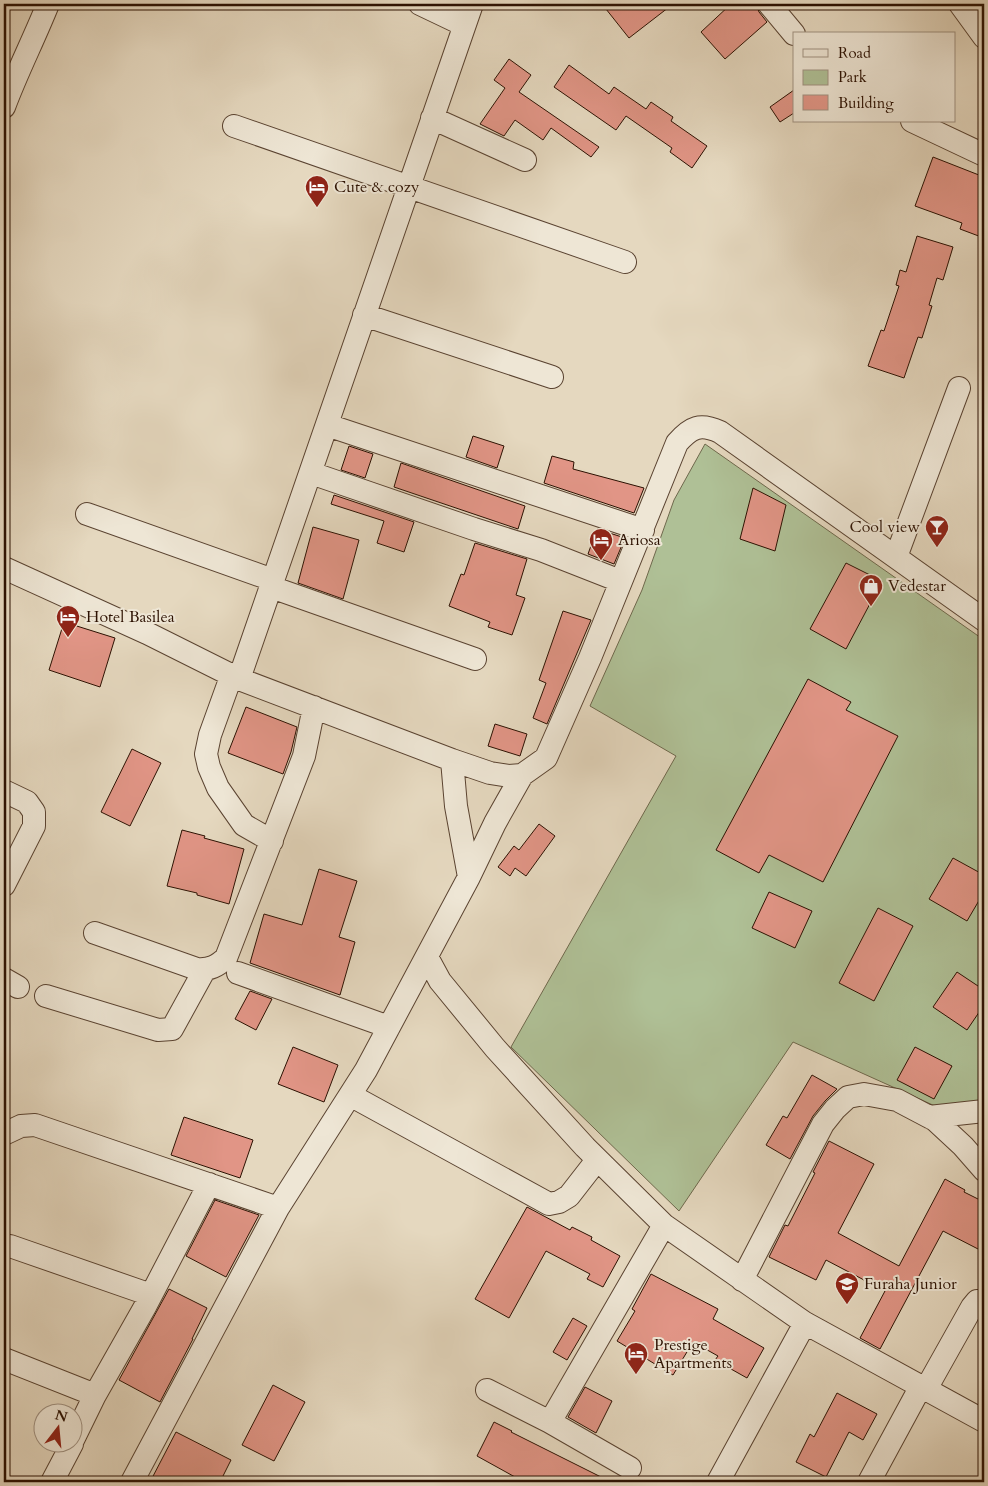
<svg xmlns="http://www.w3.org/2000/svg" width="988" height="1486" viewBox="0 0 988 1486" font-family="Cardo,serif">
<style>
.green{fill:#afc096;stroke:#6e684c}
.building{fill:#e19586;stroke:#2c1102}
.lines{fill:none;stroke-linecap:round;stroke-linejoin:round}
.minor-casing{stroke:#5a4331;stroke-width:24}
.minor{stroke:#eee6d5;stroke-width:22}
.labels{text-anchor:middle;dominant-baseline:central;stroke-width:4;stroke-linejoin:round;paint-order:stroke}
.poi-label{font-size:16px;fill:#2c1102;stroke:#eee6d5;text-anchor:start}
</style>
<rect width="100%" height="100%" fill="#e5d8bf"/>
<filter id="stains"><feTurbulence type="fractalNoise" baseFrequency=".004" numOctaves="4"/><feColorMatrix values="0 0 0 0 .2 0 0 0 0 .09 0 0 0 0 .02 0 0 0 .5 -.17"/></filter>
<radialGradient id="worn" r=".72"><stop offset=".6" stop-color="#630" stop-opacity="0"/><stop offset="1" stop-color="#630" stop-opacity=".3"/></radialGradient>
<path class="green" d="M 705,444 L 984,640 L 984,1104 L 955,1115 L 793,1042 L 679,1211 L 511,1047 L 676,756 L 590,706 L 642,590 L 674,500 Z"/>
<path class="building" d="M 602,4 L 673,4 L 629,38 Z
M 731,4 L 756,4 L 759,12 L 767,22 L 725,59 L 701,32 Z
M 509,59 L 531,75 L 519,92 L 599,147 L 591,157 L 551,128 L 543,140 L 515,120 L 504,136 L 480,124 L 505,88 L 494,80 Z
M 569,65 L 609,94 L 614,87 L 646,109 L 651,102 L 673,117 L 671,121 L 707,146 L 692,168 L 670,152 L 672,148 L 626,116 L 616,130 L 554,87 Z
M 794,90 L 794,113 L 780,122 L 770,107 Z
M 933,157 L 984,177 L 984,238 L 960,229 L 962,223 L 915,206 Z
M 917,236 L 953,247 L 943,280 L 937,278 L 929,305 L 932,306 L 922,338 L 918,337 L 904,378 L 868,366 L 881,330 L 884,331 L 899,286 L 896,285 L 900,270 L 906,272 Z
M 473,436 L 504,446 L 497,468 L 466,457 Z
M 349,446 L 373,454 L 365,478 L 341,470 Z
M 552,456 L 574,462 L 573,469 L 644,488 L 634,513 L 544,483 Z
M 401,463 L 525,506 L 518,529 L 394,487 Z
M 753,488 L 786,505 L 775,551 L 740,539 Z
M 334,495 L 414,522 L 404,552 L 377,543 L 384,521 L 331,504 Z
M 313,527 L 359,540 L 343,599 L 298,583 Z
M 597,529 L 625,538 L 614,564 L 588,554 Z
M 475,543 L 527,559 L 516,595 L 525,598 L 512,635 L 488,627 L 490,622 L 449,606 L 461,574 L 464,575 Z
M 846,563 L 882,581 L 846,649 L 810,629 Z
M 563,611 L 591,620 L 547,724 L 533,718 L 546,683 L 539,680 Z
M 64,622 L 115,638 L 100,687 L 49,670 Z
M 808,679 L 851,702 L 846,710 L 898,736 L 823,882 L 769,855 L 759,873 L 716,850 Z
M 246,707 L 297,727 L 291,752 L 283,774 L 228,753 Z
M 495,724 L 527,734 L 520,756 L 488,746 Z
M 132,749 L 161,763 L 130,826 L 101,812 Z
M 539,824 L 555,836 L 526,876 L 515,868 L 510,876 L 498,867 L 514,846 L 519,850 Z
M 182,830 L 205,836 L 204,838 L 244,849 L 229,904 L 197,895 L 197,893 L 167,886 Z
M 953,858 L 984,875 L 984,892 L 967,921 L 929,899 Z
M 319,869 L 357,881 L 339,937 L 355,942 L 340,995 L 250,963 L 264,914 L 302,925 Z
M 769,892 L 812,911 L 795,948 L 752,928 Z
M 878,908 L 913,926 L 874,1001 L 839,983 Z
M 957,972 L 984,990 L 984,1005 L 967,1030 L 933,1007 Z
M 250,991 L 272,999 L 256,1030 L 235,1019 Z
M 293,1047 L 338,1065 L 324,1102 L 278,1084 Z
M 915,1047 L 952,1066 L 934,1099 L 897,1080 Z
M 812,1075 L 837,1089 L 825,1101 L 813,1116 L 790,1159 L 766,1145 L 783,1116 L 787,1118 Z
M 184,1117 L 253,1140 L 240,1178 L 171,1155 Z
M 829,1141 L 874,1164 L 838,1233 L 899,1266 L 945,1179 L 965,1190 L 964,1192 L 984,1202 L 984,1240 L 980,1250 L 943,1231 L 880,1349 L 860,1338 L 885,1291 L 826,1260 L 816,1280 L 769,1257 L 785,1225 L 788,1226 L 815,1173 L 813,1172 Z
M 215,1200 L 259,1215 L 226,1277 L 186,1256 Z
M 527,1207 L 570,1230 L 572,1227 L 592,1237 L 591,1240 L 620,1256 L 603,1287 L 587,1279 L 590,1274 L 546,1251 L 509,1318 L 475,1299 Z
M 651,1274 L 718,1309 L 713,1319 L 764,1348 L 747,1378 L 715,1360 L 718,1356 L 693,1342 L 673,1375 L 617,1341 L 635,1311 L 632,1309 Z
M 169,1289 L 207,1308 L 192,1339 L 193,1339 L 160,1402 L 119,1380 Z
M 573,1318 L 587,1326 L 567,1360 L 553,1352 Z
M 273,1385 L 305,1402 L 274,1461 L 242,1445 Z
M 585,1387 L 612,1401 L 596,1433 L 568,1417 Z
M 837,1393 L 877,1414 L 863,1440 L 849,1432 L 826,1477 L 796,1462 L 810,1434 L 814,1437 Z
M 494,1422 L 512,1431 L 511,1432 L 611,1482 L 524,1482 L 477,1456 Z
M 176,1432 L 231,1460 L 220,1482 L 150,1482 Z"/>
<g class="lines">
<g class="minor-casing">
<path id="minor" d="M 420,4 L 464,25
M 769,4 L 794,34
M 960,4 L 984,37
M 4,107 C 17,72 34,39 48,4
M 432,118 L 525,160
M 912,121 L 984,155
M 234,126 L 625,262
M 364,315 L 552,377
M 327,425 L 643,530
M 311,473 L 474,529 L 541,550 L 620,581
M 87,514 L 273,580
M 896,557 L 959,388
M 4,568 L 147,633 L 239,679 L 452,760 L 490,773 L 509,776 L 522,775 L 546,758 L 590,658 L 677,443 C 691,427 700,423 720,432 L 984,620
M 271,587 L 475,659
M 232,674 L 210,735 L 206,754 L 209,767 L 218,788 L 244,825 L 272,841
M 239,679 L 472,4
M 452,760 L 456,806 L 469,877
M 4,791 L 27,802 L 34,812 L 34,826 L 4,885
M 95,933 L 197,969 C 210,970 217,966 226,958 L 304,756 L 314,707
M 427,957 L 440,981 L 495,1048 L 585,1147 L 664,1225 L 805,1323 L 984,1421
M 238,973 L 389,1027
M 4,979 L 18,987
M 46,996 L 158,1030 L 172,1029 L 205,969
M 350,1095 L 549,1204 L 559,1202 L 569,1196 L 597,1160
M 929,1117 L 984,1111
M 4,1134 L 21,1126 L 35,1125 L 278,1208
M 10,1246 L 151,1295
M 742,1280 L 823,1124 L 835,1109 L 848,1097 L 864,1094 L 897,1100 L 935,1120 L 963,1146 L 984,1170
M 4,1359 L 95,1395
M 926,1389 L 972,1307 L 977,1301 L 984,1301
M 487,1390 L 550,1422 L 630,1468
M 550,1422 L 664,1225
M 72,1442 L 95,1395 L 146,1305 L 209,1184
M 52,1482 L 72,1444
M 132,1482 L 278,1208 L 366,1070 L 469,877 L 495,823 L 522,775
M 718,1482 L 805,1323
M 869,1482 L 921,1386"/>
</g>
<use href="#minor" class="minor"/>
</g>
<defs>
<g id="hotel-pin" transform="scale(1.25)"><path d="M0 17L-7.5 6A9.5 9.5 0 1 1 7.5 6Z" fill="#8f2418" stroke="#eee6d5"/><path d="M-6-4.5h1.5V1H6V5H4.5V3h-9V5H-6ZM-4 0a1.8 1.8 0 1 1 3.6 0ZM.5 0V-2.5h3Q6-2.5 6 0Z" fill="#fff"/></g>
<g id="bar-pin" transform="scale(1.25)"><path d="M0 17L-7.5 6A9.5 9.5 0 1 1 7.5 6Z" fill="#8f2418" stroke="#eee6d5"/><path d="M-6-5H6L.8 .8V4.5H3.5V6h-7V4.5H-.8V.8Z" fill="#fff"/></g>
<g id="shop-pin" transform="scale(1.25)"><path d="M0 17L-7.5 6A9.5 9.5 0 1 1 7.5 6Z" fill="#8f2418" stroke="#eee6d5"/><path d="M-5-2.5h2.3a2.7 3.5 0 0 1 5.4 0H5L5.5 6h-11ZM-1.5-2.5h3a1.5 2.3 0 0 0-3 0Z" fill="#fff"/></g>
<g id="school-pin" transform="scale(1.25)"><path d="M0 17L-7.5 6A9.5 9.5 0 1 1 7.5 6Z" fill="#8f2418" stroke="#eee6d5"/><path d="M0-5L7-2L0 1L-7-2ZM-4 1L0 2.5L4 1V4Q0 6-4 4Z" fill="#fff"/></g>
</defs>
<g fill-rule="evenodd">
<use href="#hotel-pin" x="317" y="187"/>
<use href="#bar-pin" x="937" y="527"/>
<use href="#hotel-pin" x="601" y="540"/>
<use href="#shop-pin" x="871" y="586"/>
<use href="#hotel-pin" x="68" y="617"/>
<use href="#school-pin" x="847" y="1284"/>
<use href="#hotel-pin" x="636" y="1354"/>
</g>
<g class="labels">
<g class="poi-label">
<text x="334" y="187">Cute &amp; cozy</text>
<text x="920" y="527" text-anchor="end">Cool view</text>
<text x="618" y="540">Ariosa</text>
<text x="888" y="586">Vedestar</text>
<text x="86" y="617">Hotel Basilea</text>
<text x="864" y="1284">Furaha Junior</text>
<text x="654" y="1345">Prestige<tspan x="654" dy="18">Apartments</tspan></text>
</g>
</g>
<rect width="988" height="1486" fill="none" stroke="#e5d8bf" stroke-width="20"/>
<rect x="5" y="5" width="978" height="1476" fill="none" stroke="#2c1102" stroke-width="2.5"/>
<rect x="10" y="10" width="968" height="1466" fill="none" stroke="#2c1102"/>
<rect x="793" y="32" width="162" height="90" fill="#eee6d5" stroke="#a09181"/>
<rect x="803" y="49" width="25" height="8" fill="#eee6d5" stroke="#a09181"/>
<text x="838" y="58" font-size="15" fill="#2c1102">Road</text>
<rect x="803" y="70" width="25" height="15" fill="#afc096" stroke="#a09181"/>
<text x="838" y="82" font-size="15" fill="#2c1102">Park</text>
<rect x="803" y="95" width="25" height="15" fill="#e19586" stroke="#a09181"/>
<text x="838" y="108" font-size="15" fill="#2c1102">Building</text>
<g transform="translate(58 1428) rotate(16)"><circle r="24" fill="#eee6d5" stroke="#a09181"/>
<path d="M0-4L9 19L0 12L-9 19Z" fill="#8f2418"/>
<text y="-8" font-size="14" font-weight="bold" text-anchor="middle" fill="#2c1102">N</text>
</g>
<rect width="100%" height="100%" filter="url(#stains)"/>
<rect width="100%" height="100%" fill="url(#worn)"/>
</svg>
